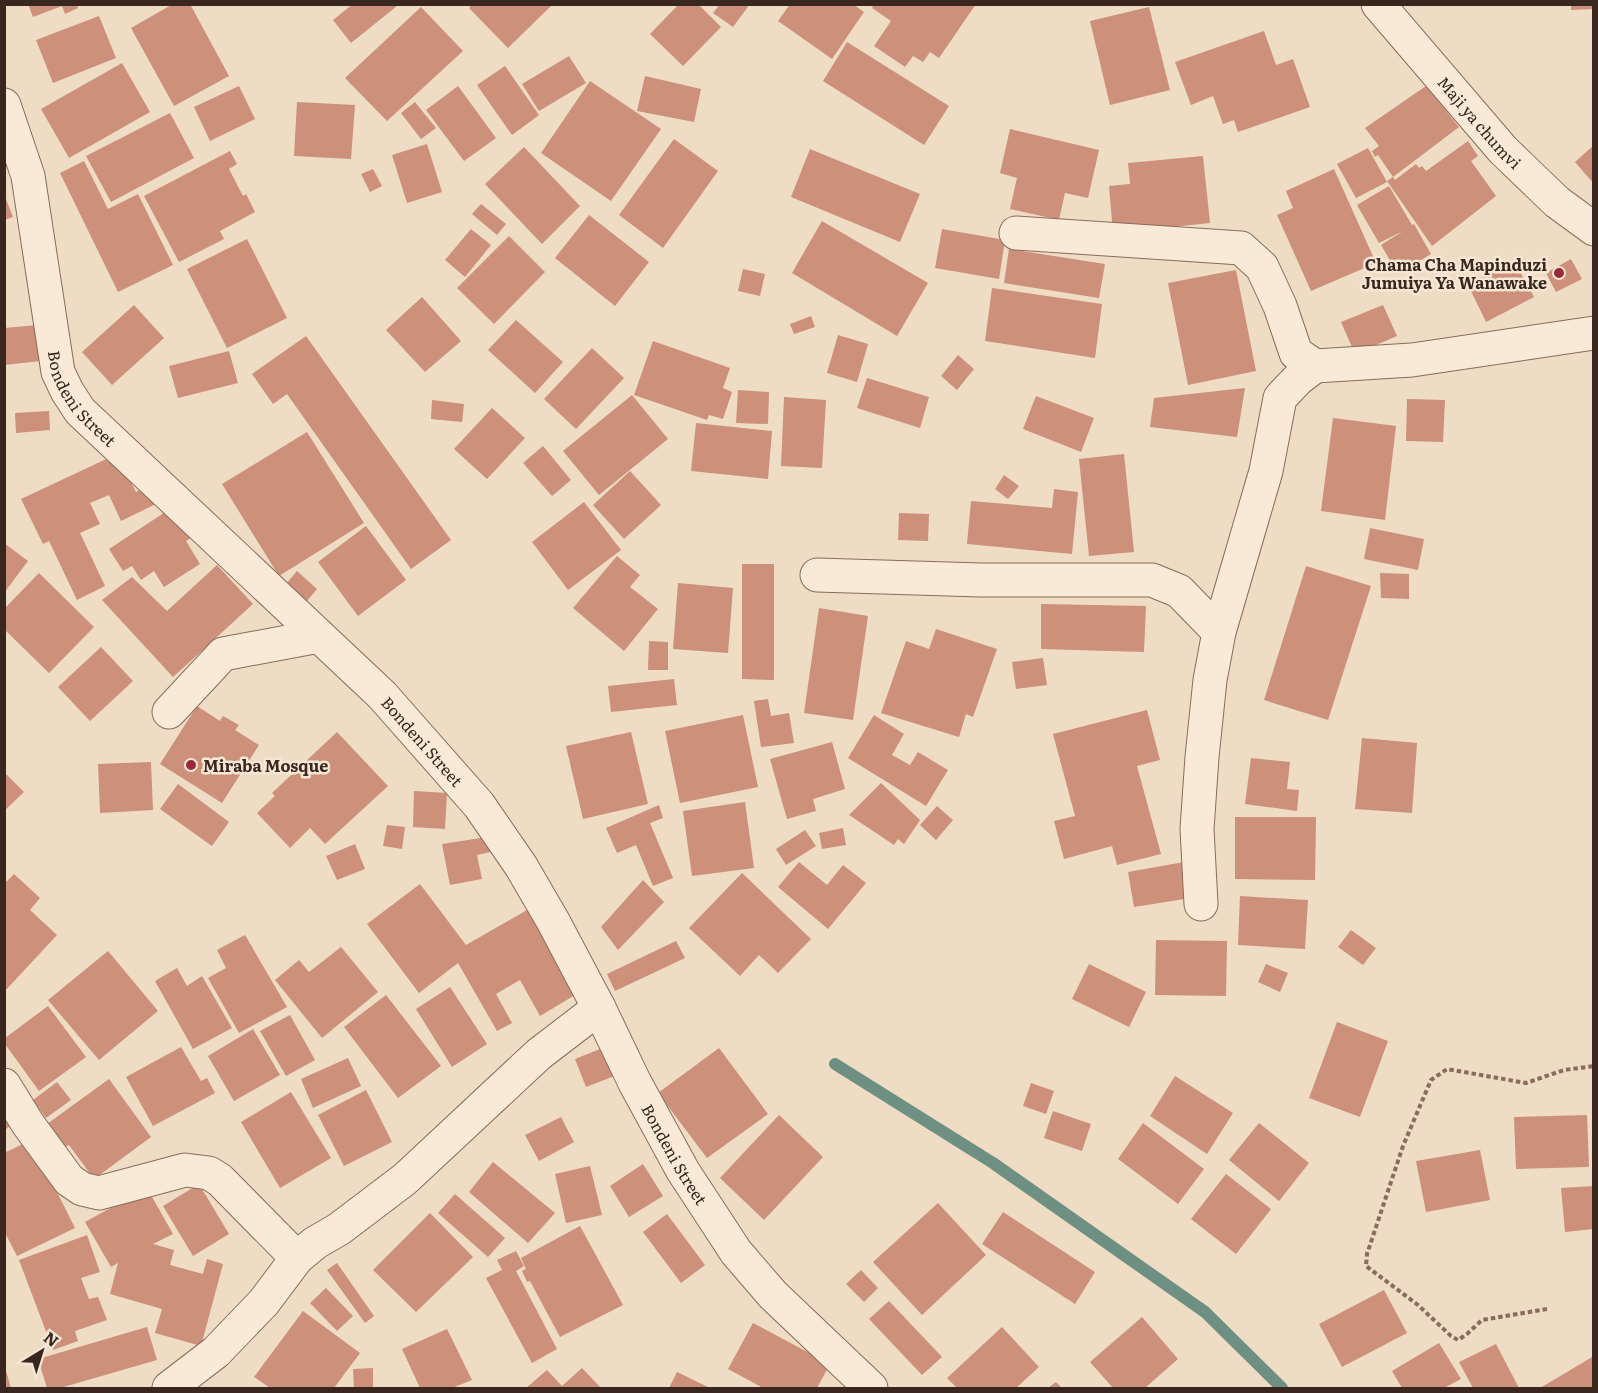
<svg xmlns="http://www.w3.org/2000/svg" width="1598" height="1393" viewBox="0 0 1598 1393" font-family="Literata,serif">
<style>
.lines{fill:none;stroke-linecap:round;stroke-linejoin:round}
.stream{stroke:#6d9082;stroke-width:12}
.building{fill:#cd907a}
.minor-casing{stroke:#896c5b;stroke-width:35}
.path{stroke:#896c5b;stroke-width:4;stroke-dasharray:4.5 3;stroke-linecap:butt}
.minor{stroke:#f9ead8;stroke-width:33}
.poi-dot{fill:#992a3c;stroke:#f6e7d4;stroke-width:2}
.labels{text-anchor:middle;dominant-baseline:central;stroke-width:5;stroke-linejoin:round;paint-order:stroke}
.street-label{font-size:16px;fill:#39271f;stroke:#f6e7d4}
.poi-label{font-size:16px;font-weight:bold;fill:#39271f;stroke:#f6e7d4;text-anchor:end}
</style>
<rect width="100%" height="100%" fill="#eedcc5"/>
<g class="lines">
<path class="stream" d="M 835,1064 L 993,1163 L 1205,1312 L 1282,1388"/>
</g>
<path class="building" d="M 28,4 L 77,4 L 78,8 L 65,14 L 62,6 L 33,17 Z
M 173,4 L 190,4 L 229,76 L 174,106 L 131,28 Z
M 353,4 L 395,4 L 397,6 L 351,43 L 333,20 Z
M 472,4 L 553,4 L 508,48 L 469,8 Z
M 679,4 L 698,4 L 721,27 L 683,66 L 650,34 Z
M 720,4 L 750,4 L 733,27 L 713,13 Z
M 790,4 L 853,4 L 864,12 L 832,59 L 778,21 Z
M 874,4 L 976,4 L 939,58 L 930,52 L 923,62 L 913,56 L 905,67 L 874,46 L 891,21 L 872,8 Z
M 1571,5 L 1594,5 L 1594,9 L 1571,10 Z
M 421,7 L 463,51 L 387,121 L 345,78 Z
M 1149,7 L 1170,90 L 1110,105 L 1090,21 Z
M 99,16 L 116,58 L 53,83 L 36,40 Z
M 1264,31 L 1276,65 L 1293,59 L 1310,107 L 1238,132 L 1234,120 L 1223,124 L 1213,96 L 1191,105 L 1175,62 Z
M 847,42 L 949,106 L 924,145 L 823,81 Z
M 569,56 L 586,83 L 539,111 L 522,84 Z
M 122,63 L 150,112 L 69,158 L 41,109 Z
M 505,66 L 539,115 L 512,135 L 477,85 Z
M 645,76 L 701,89 L 694,122 L 637,111 Z
M 590,81 L 661,129 L 611,201 L 541,153 Z
M 239,86 L 255,119 L 210,141 L 194,107 Z
M 458,86 L 496,138 L 464,161 L 426,110 Z
M 1426,86 L 1459,127 L 1393,177 L 1378,155 L 1375,157 L 1372,151 L 1379,146 L 1365,128 Z
M 297,102 L 355,105 L 351,159 L 294,156 Z
M 415,102 L 436,128 L 421,139 L 401,113 Z
M 170,113 L 194,158 L 111,202 L 86,156 Z
M 1010,129 L 1099,150 L 1088,198 L 1065,193 L 1059,220 L 1010,209 L 1017,178 L 1000,173 Z
M 674,139 L 718,171 L 663,248 L 619,215 Z
M 1468,141 L 1478,156 L 1471,161 L 1496,196 L 1432,246 L 1387,181 L 1393,177 L 1395,180 L 1416,164 L 1419,168 L 1422,166 L 1426,171 Z
M 427,144 L 442,192 L 407,203 L 392,155 Z
M 1594,145 L 1594,184 L 1575,162 Z
M 524,147 L 580,206 L 542,244 L 485,184 Z
M 1368,148 L 1387,182 L 1356,198 L 1337,164 Z
M 810,149 L 920,194 L 900,242 L 791,197 Z
M 230,151 L 237,164 L 229,169 L 243,196 L 246,194 L 255,212 L 220,231 L 224,239 L 179,262 L 144,196 Z
M 1203,156 L 1210,223 L 1113,233 L 1109,186 L 1130,184 L 1128,163 Z
M 84,161 L 108,209 L 138,194 L 173,265 L 118,292 L 60,173 Z
M 373,169 L 382,186 L 370,192 L 361,174 Z
M 1334,169 L 1376,263 L 1311,291 L 1277,215 L 1293,208 L 1286,191 Z
M 1389,186 L 1412,225 L 1414,224 L 1431,254 L 1398,274 L 1381,245 L 1403,231 L 1379,243 L 1357,205 Z
M 4,194 L 13,217 L 4,220 Z
M 481,204 L 506,224 L 497,235 L 472,214 Z
M 589,215 L 649,262 L 615,306 L 555,258 Z
M 822,221 L 928,283 L 897,336 L 792,273 Z
M 471,229 L 491,245 L 465,277 L 445,260 Z
M 942,229 L 1005,240 L 999,279 L 935,268 Z
M 509,236 L 545,272 L 494,324 L 457,288 Z
M 247,239 L 287,318 L 227,348 L 187,269 Z
M 1009,249 L 1105,264 L 1099,298 L 1004,283 Z
M 1571,259 L 1582,279 L 1556,292 L 1546,273 Z
M 1514,261 L 1534,297 L 1486,322 L 1468,285 Z
M 743,269 L 765,274 L 760,296 L 738,291 Z
M 1236,270 L 1256,371 L 1188,385 L 1168,283 Z
M 992,288 L 1102,304 L 1095,358 L 985,341 Z
M 422,297 L 461,341 L 425,372 L 386,330 Z
M 134,305 L 164,338 L 112,385 L 82,352 Z
M 1383,305 L 1397,336 L 1355,354 L 1341,322 Z
M 811,316 L 815,327 L 794,334 L 790,324 Z
M 516,320 L 563,362 L 535,393 L 488,350 Z
M 38,325 L 41,361 L 4,365 L 4,328 Z
M 838,335 L 868,344 L 857,382 L 827,373 Z
M 306,336 L 451,540 L 411,569 L 287,394 L 273,404 L 252,374 Z
M 653,341 L 730,368 L 723,388 L 732,392 L 723,419 L 709,415 L 707,420 L 634,395 Z
M 592,348 L 624,378 L 576,429 L 544,399 Z
M 229,351 L 238,383 L 178,398 L 169,366 Z
M 958,355 L 974,369 L 957,390 L 941,376 Z
M 867,378 L 929,397 L 920,428 L 857,408 Z
M 1245,388 L 1237,437 L 1150,427 L 1154,398 Z
M 738,390 L 769,392 L 768,424 L 736,423 Z
M 632,395 L 668,439 L 599,495 L 563,451 Z
M 1036,396 L 1094,418 L 1081,452 L 1023,429 Z
M 784,397 L 826,400 L 822,468 L 781,466 Z
M 1407,399 L 1445,400 L 1443,442 L 1406,441 Z
M 432,400 L 464,404 L 462,422 L 431,419 Z
M 492,408 L 525,438 L 487,479 L 454,449 Z
M 49,411 L 50,430 L 16,433 L 15,413 Z
M 1333,418 L 1396,426 L 1385,520 L 1321,511 Z
M 696,423 L 772,431 L 768,479 L 691,471 Z
M 307,432 L 364,523 L 279,576 L 222,484 Z
M 543,446 L 571,480 L 552,496 L 523,463 Z
M 117,454 L 136,492 L 147,486 L 156,504 L 121,521 L 109,495 L 90,503 L 100,524 L 80,533 L 105,586 L 77,600 L 49,541 L 43,544 L 21,499 Z
M 1124,454 L 1134,552 L 1089,556 L 1079,459 Z
M 630,471 L 661,505 L 624,539 L 593,505 Z
M 1004,475 L 1019,486 L 1008,499 L 995,489 Z
M 1054,489 L 1078,492 L 1072,554 L 967,544 L 971,501 L 1052,508 Z
M 584,502 L 621,550 L 568,590 L 532,542 Z
M 176,505 L 195,535 L 186,541 L 200,564 L 164,587 L 154,571 L 141,580 L 132,566 L 123,571 L 109,549 Z
M 899,513 L 929,514 L 928,541 L 898,540 Z
M 366,526 L 406,580 L 358,616 L 318,562 Z
M 1370,528 L 1424,539 L 1418,570 L 1364,559 Z
M 4,543 L 28,561 L 4,593 Z
M 617,556 L 640,575 L 630,587 L 658,609 L 624,651 L 573,608 Z
M 742,564 L 774,564 L 774,680 L 742,679 Z
M 217,565 L 253,604 L 173,677 L 102,600 L 132,577 L 167,611 Z
M 1306,566 L 1371,586 L 1328,720 L 1264,700 Z
M 297,571 L 317,589 L 307,601 L 286,584 Z
M 39,573 L 94,627 L 49,673 L 5,630 L 5,608 Z
M 1380,573 L 1409,574 L 1409,599 L 1381,598 Z
M 678,583 L 733,588 L 728,653 L 673,649 Z
M 1041,604 L 1146,606 L 1144,652 L 1041,649 Z
M 819,608 L 868,616 L 853,720 L 804,713 Z
M 936,629 L 997,649 L 973,717 L 966,714 L 959,737 L 881,713 L 906,641 L 929,649 Z
M 649,641 L 668,642 L 668,670 L 648,670 Z
M 101,647 L 133,681 L 90,721 L 58,687 Z
M 1043,658 L 1047,685 L 1016,689 L 1012,662 Z
M 674,679 L 677,705 L 611,712 L 608,686 Z
M 768,699 L 771,716 L 789,713 L 794,743 L 761,747 L 754,701 Z
M 197,706 L 220,721 L 223,716 L 239,725 L 235,730 L 259,745 L 222,803 L 160,764 Z
M 1147,710 L 1160,760 L 1137,766 L 1161,854 L 1117,865 L 1112,846 L 1064,859 L 1054,821 L 1075,816 L 1053,734 Z
M 743,715 L 758,787 L 680,803 L 665,731 Z
M 874,715 L 904,734 L 892,755 L 910,765 L 918,752 L 948,770 L 926,806 L 848,758 Z
M 337,732 L 388,786 L 325,844 L 310,828 L 290,848 L 257,813 L 275,796 L 272,793 Z
M 631,732 L 648,804 L 583,819 L 566,746 Z
M 1362,738 L 1417,743 L 1412,813 L 1355,809 Z
M 832,742 L 845,789 L 813,799 L 816,811 L 787,819 L 770,759 Z
M 1251,758 L 1290,762 L 1287,789 L 1299,790 L 1297,811 L 1245,804 Z
M 151,762 L 153,810 L 100,813 L 98,764 Z
M 4,772 L 24,792 L 4,811 Z
M 881,783 L 920,820 L 904,844 L 898,839 L 894,845 L 849,815 Z
M 178,784 L 229,822 L 212,846 L 160,809 Z
M 414,791 L 447,793 L 445,829 L 413,827 Z
M 745,802 L 754,868 L 692,876 L 683,811 Z
M 659,805 L 663,818 L 650,823 L 673,878 L 653,886 L 636,845 L 617,853 L 606,828 Z
M 937,806 L 953,820 L 936,840 L 920,825 Z
M 1235,817 L 1316,817 L 1315,880 L 1235,879 Z
M 387,825 L 405,827 L 402,849 L 383,846 Z
M 843,828 L 846,845 L 822,849 L 819,833 Z
M 805,830 L 816,846 L 786,865 L 776,849 Z
M 487,837 L 490,852 L 477,855 L 482,879 L 450,885 L 442,844 Z
M 355,844 L 365,869 L 337,880 L 326,856 Z
M 1190,861 L 1197,897 L 1134,907 L 1128,872 Z
M 799,862 L 827,885 L 843,865 L 866,883 L 828,929 L 778,887 Z
M 742,873 L 811,939 L 778,973 L 759,955 L 740,976 L 689,928 Z
M 14,874 L 40,898 L 30,910 L 57,935 L 4,992 L 4,884 Z
M 643,880 L 664,902 L 618,950 L 601,927 Z
M 420,884 L 466,945 L 527,910 L 575,995 L 540,1016 L 520,980 L 496,994 L 512,1023 L 497,1031 L 458,963 L 419,993 L 367,924 Z
M 1240,896 L 1308,900 L 1305,949 L 1238,945 Z
M 1351,930 L 1376,948 L 1363,965 L 1338,947 Z
M 245,935 L 287,1007 L 239,1033 L 208,978 L 226,968 L 217,950 Z
M 1156,940 L 1227,941 L 1226,996 L 1155,995 Z
M 676,941 L 685,958 L 615,991 L 607,974 Z
M 341,947 L 378,992 L 322,1038 L 275,980 L 299,960 L 309,972 Z
M 108,951 L 158,1011 L 99,1060 L 48,1000 Z
M 1089,964 L 1146,992 L 1129,1027 L 1072,999 Z
M 1266,964 L 1288,973 L 1280,992 L 1258,982 Z
M 177,968 L 187,986 L 202,976 L 232,1028 L 193,1049 L 155,981 Z
M 450,987 L 487,1044 L 452,1067 L 416,1009 Z
M 386,995 L 441,1066 L 398,1098 L 344,1027 Z
M 48,1006 L 86,1057 L 39,1091 L 5,1044 L 5,1038 Z
M 290,1015 L 315,1060 L 286,1076 L 260,1031 Z
M 1337,1022 L 1388,1041 L 1360,1117 L 1309,1098 Z
M 253,1029 L 280,1075 L 234,1101 L 208,1056 Z
M 181,1047 L 201,1081 L 207,1078 L 215,1093 L 153,1126 L 126,1077 Z
M 605,1047 L 617,1075 L 586,1087 L 575,1059 Z
M 719,1048 L 768,1114 L 707,1158 L 658,1093 Z
M 348,1058 L 361,1086 L 313,1108 L 301,1079 Z
M 1175,1076 L 1233,1113 L 1207,1154 L 1150,1116 Z
M 109,1079 L 151,1137 L 94,1179 L 69,1145 L 65,1147 L 47,1124 Z
M 57,1082 L 71,1100 L 46,1118 L 33,1100 Z
M 1031,1083 L 1054,1091 L 1046,1114 L 1023,1106 Z
M 366,1090 L 392,1142 L 344,1166 L 318,1115 Z
M 291,1092 L 331,1158 L 280,1188 L 241,1122 Z
M 4,1108 L 16,1120 L 4,1131 Z
M 1053,1111 L 1091,1124 L 1082,1151 L 1044,1138 Z
M 779,1115 L 823,1157 L 764,1220 L 720,1178 Z
M 1587,1115 L 1589,1167 L 1516,1169 L 1514,1117 Z
M 561,1117 L 574,1142 L 539,1161 L 525,1135 Z
M 1143,1123 L 1204,1169 L 1178,1204 L 1118,1159 Z
M 1259,1123 L 1309,1163 L 1279,1201 L 1229,1160 Z
M 31,1140 L 75,1228 L 17,1256 L 4,1231 L 4,1153 Z
M 1480,1150 L 1490,1200 L 1426,1212 L 1416,1161 Z
M 493,1162 L 555,1213 L 528,1243 L 469,1192 Z
M 643,1164 L 663,1196 L 629,1217 L 610,1186 Z
M 590,1166 L 602,1215 L 566,1223 L 555,1174 Z
M 1226,1174 L 1271,1209 L 1236,1254 L 1191,1219 Z
M 199,1184 L 229,1234 L 193,1256 L 163,1206 Z
M 1594,1186 L 1594,1229 L 1565,1232 L 1561,1188 Z
M 147,1188 L 173,1234 L 153,1244 L 174,1250 L 170,1265 L 203,1274 L 207,1259 L 223,1264 L 201,1346 L 155,1333 L 162,1309 L 110,1294 L 118,1263 L 111,1267 L 85,1222 Z
M 455,1194 L 505,1238 L 488,1257 L 438,1213 Z
M 938,1203 L 986,1255 L 922,1315 L 873,1262 Z
M 1003,1212 L 1095,1272 L 1075,1304 L 982,1244 Z
M 430,1213 L 473,1257 L 416,1312 L 373,1270 Z
M 667,1214 L 705,1265 L 681,1283 L 643,1232 Z
M 580,1226 L 623,1305 L 560,1337 L 530,1281 L 527,1282 L 522,1271 L 526,1269 L 521,1258 Z
M 87,1235 L 100,1272 L 81,1278 L 89,1299 L 98,1297 L 107,1320 L 75,1331 L 78,1341 L 53,1350 L 19,1260 Z
M 516,1251 L 524,1266 L 516,1271 L 557,1349 L 532,1363 L 486,1278 L 502,1270 L 497,1260 Z
M 337,1263 L 374,1316 L 365,1323 L 327,1270 Z
M 861,1270 L 878,1288 L 864,1302 L 846,1284 Z
M 326,1288 L 353,1316 L 337,1331 L 310,1303 Z
M 1384,1290 L 1407,1333 L 1342,1367 L 1319,1324 Z
M 889,1301 L 942,1357 L 922,1375 L 869,1319 Z
M 303,1311 L 360,1353 L 334,1388 L 270,1388 L 254,1377 Z
M 1142,1317 L 1178,1359 L 1145,1388 L 1113,1388 L 1090,1362 Z
M 753,1323 L 830,1364 L 817,1388 L 763,1388 L 728,1369 Z
M 147,1327 L 157,1360 L 60,1388 L 47,1388 L 38,1359 Z
M 1002,1327 L 1039,1367 L 1016,1388 L 957,1388 L 947,1378 Z
M 447,1329 L 472,1380 L 452,1388 L 420,1388 L 402,1349 Z
M 1439,1343 L 1461,1379 L 1444,1388 L 1402,1388 L 1392,1371 Z
M 1496,1344 L 1519,1388 L 1473,1388 L 1459,1362 Z
M 1594,1356 L 1594,1388 L 1540,1388 Z
M 4,1367 L 5,1367 L 11,1388 L 4,1388 Z
M 373,1368 L 373,1388 L 354,1388 L 353,1369 Z
M 582,1368 L 601,1388 L 526,1388 L 547,1370 L 562,1386 Z
M 677,1372 L 710,1388 L 669,1388 Z
M 1056,1382 L 1062,1388 L 1048,1388 Z"/>
<g class="lines">
<g class="minor-casing">
<g id="minor">
<path id="s1" d="M 1378,4 L 1503,150 L 1557,202 L 1594,229"/>
<path id="s2" d="M 4,105 L 28,176 L 58,372 L 67,391 L 80,411 L 382,695 L 479,805 L 521,866 L 553,921 L 599,1008 L 635,1083 L 683,1171 L 736,1252 L 773,1295 L 871,1388"/>
<path d="M 1016,233 L 1241,248 L 1262,267 L 1280,306 L 1296,353 L 1315,366 L 1412,360 L 1594,333"/>
<path d="M 817,575 L 981,580 L 1152,580 L 1179,591 L 1219,632 L 1210,680 L 1202,757 L 1197,829 L 1201,904"/>
<path d="M 1219,632 L 1266,471 L 1280,398 L 1298,379 L 1315,366"/>
<path d="M 169,712 L 223,654 L 319,636"/>
<path d="M 4,1085 L 28,1124 L 69,1180 L 82,1189 L 99,1193 L 185,1170 L 209,1173 L 220,1180 L 297,1258"/>
<path d="M 169,1388 L 216,1352 L 264,1302 L 297,1258 L 315,1243 L 339,1229 L 405,1179 L 539,1054 L 599,1008"/>
</g>
</g>
<path class="path" d="M 1547,1309 L 1482,1320 L 1467,1334 L 1458,1340 L 1451,1336 L 1418,1305 L 1366,1266 L 1367,1254 L 1403,1146 L 1431,1080 L 1447,1069 L 1526,1083 L 1564,1070 L 1594,1066"/>
<use href="#minor" class="minor"/>
</g>
<g class="poi-dot">
<circle cx="1559" cy="273" r="6"/>
<circle cx="191" cy="765" r="6"/>
</g>
<g class="labels">
<g class="street-label">
<text stroke="none"><textPath href="#s1" startOffset="156">Maji ya chumvi</textPath></text>
<text stroke="none"><textPath href="#s2" startOffset="308">Bondeni Street</textPath></text>
<text stroke="none"><textPath href="#s2" startOffset="794">Bondeni Street</textPath></text>
<text stroke="none"><textPath href="#s2" startOffset="1280">Bondeni Street</textPath></text>
</g>
<g class="poi-label">
<text x="1547" y="264">Chama Cha Mapinduzi<tspan x="1547" dy="18">Jumuiya Ya Wanawake</tspan></text>
<text x="203" y="765" text-anchor="start">Miraba Mosque</text>
</g>
</g>
<rect width="1598" height="1393" fill="none" stroke="#39271f" stroke-width="12"/>
<g transform="translate(42 1351) rotate(38)" stroke="#f6e7d4" stroke-width="4.5" paint-order="stroke">
<path d="M0-4.5L10 22L0 15L-10 22Z" fill="#39271f"/>
<text y="-9" font-size="16" font-weight="bold" text-anchor="middle" fill="#39271f">N</text>
</g>
</svg>
